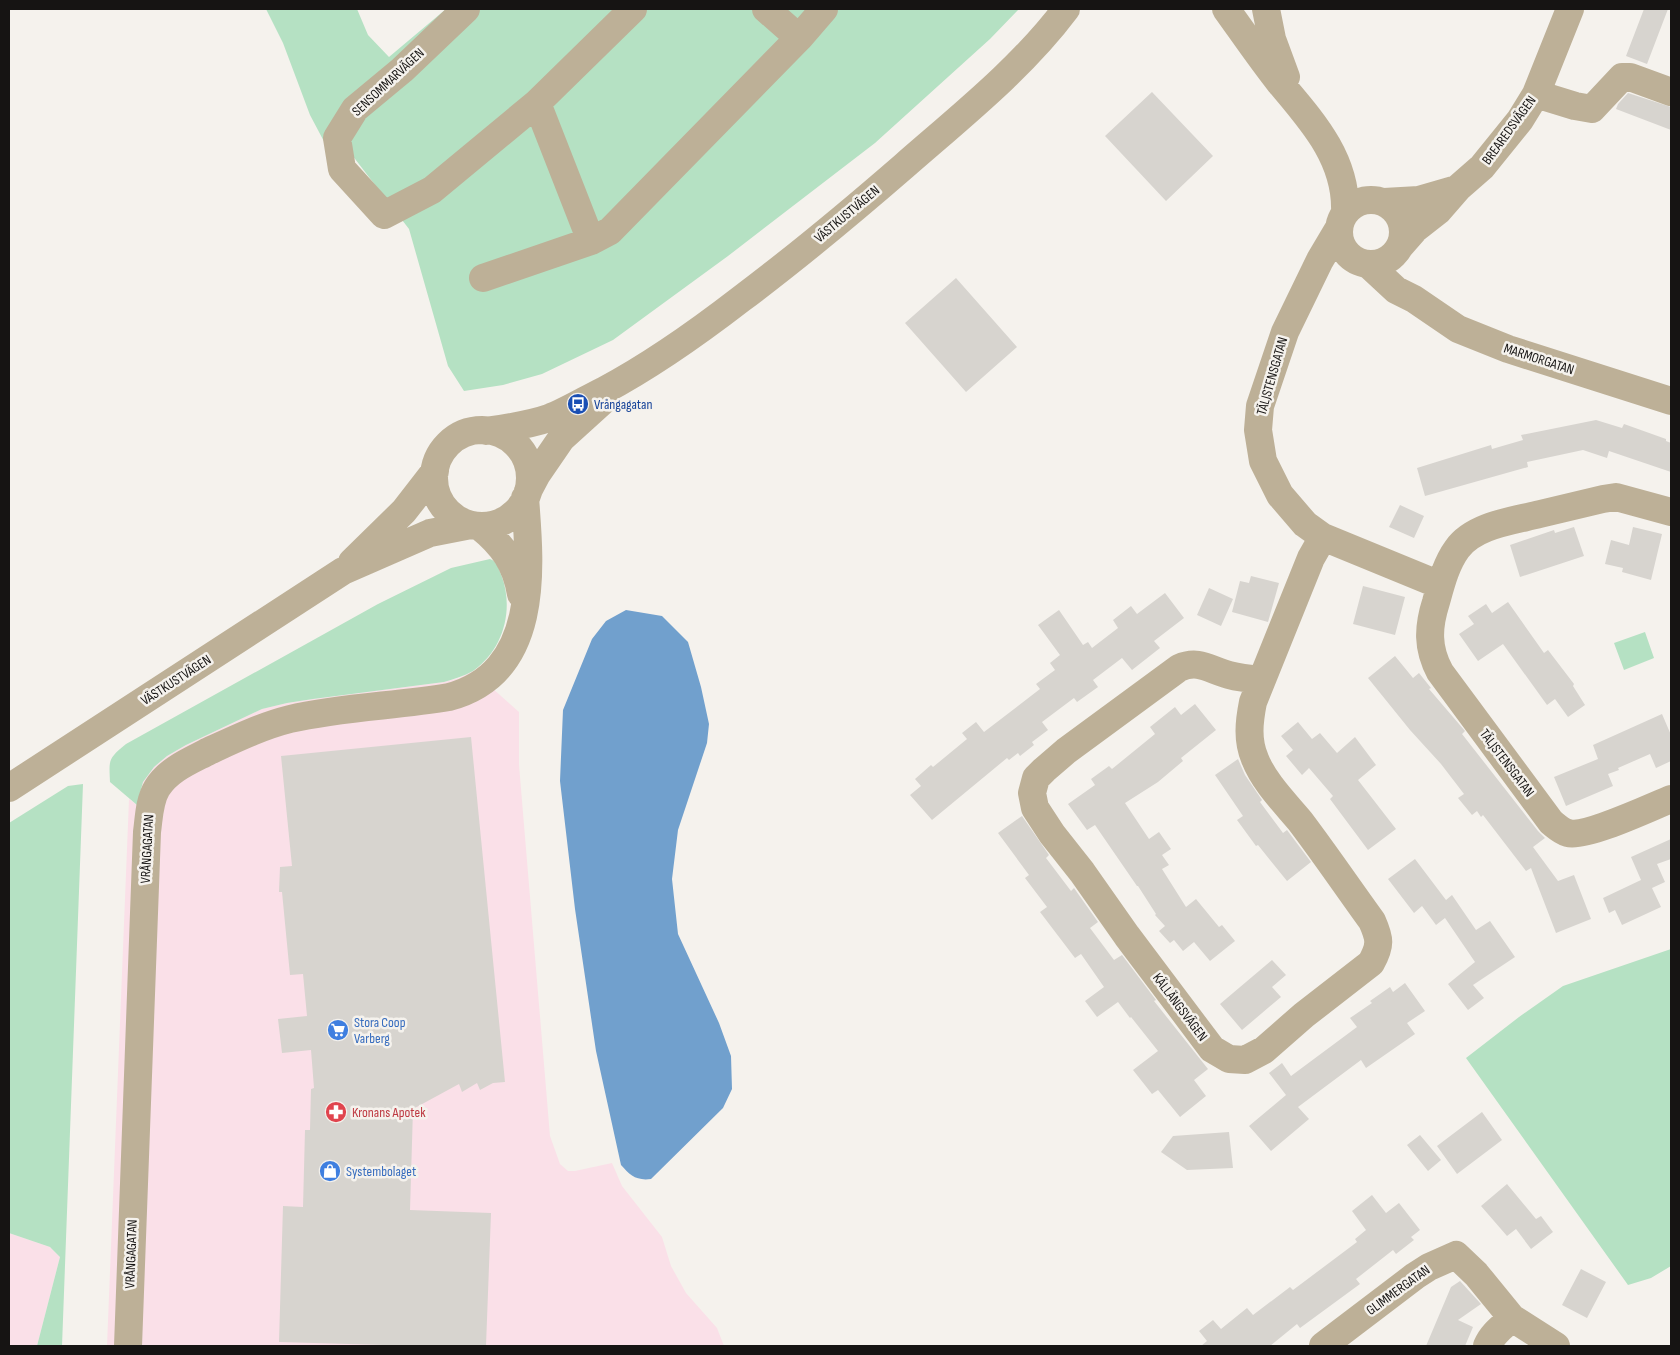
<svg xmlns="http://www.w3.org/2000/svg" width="1680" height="1355" viewBox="0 0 1680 1355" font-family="'Sofia Sans Condensed',sans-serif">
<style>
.commercial{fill:#fae0e8}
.green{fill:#b5e1c3}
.water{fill:#71a0cd}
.building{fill:#d7d4cf}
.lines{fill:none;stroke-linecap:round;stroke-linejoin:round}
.minor{stroke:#bdb097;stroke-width:28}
.labels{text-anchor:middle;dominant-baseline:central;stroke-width:5;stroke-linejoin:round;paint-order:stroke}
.street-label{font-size:14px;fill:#161413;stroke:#f5f2ed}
.transit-label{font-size:14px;fill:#164399;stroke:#f5f2ed;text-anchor:start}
.shop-label{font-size:14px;fill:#366cbe;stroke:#f5f2ed;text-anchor:start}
.health-label{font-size:14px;fill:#be3a42;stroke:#f5f2ed;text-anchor:start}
</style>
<rect width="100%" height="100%" fill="#f5f2ed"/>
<path class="commercial" d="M 473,671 L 519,712 L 519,765 L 550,1136 L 560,1164 L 568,1171 L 575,1171 L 612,1163 L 622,1186 L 662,1237 L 671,1266 L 686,1293 L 717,1328 L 724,1346 L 107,1346 L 129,799 L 137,805 L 143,782 L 154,767 L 167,756 L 186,745 L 262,709 L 287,703 L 313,699 L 444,682 L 459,678 Z
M 9,1233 L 50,1247 L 60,1257 L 37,1346 L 9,1346 Z"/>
<path class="green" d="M 266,9 L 357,9 L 368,35 L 389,57 L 446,9 L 1019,9 L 990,39 L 875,143 L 728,256 L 613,340 L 542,374 L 503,385 L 464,391 L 448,366 L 409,229 L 352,155 L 328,149 L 310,115 L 283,43 Z
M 490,559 C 498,562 499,570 502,577 C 514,611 503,650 473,671 C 464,676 454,679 444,682 L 313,699 L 287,703 L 262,709 L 186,745 L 167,756 L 154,767 L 143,782 L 137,805 L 110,782 C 109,759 108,759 126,744 L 378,604 L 451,568 Z
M 1645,632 L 1654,658 L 1624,670 L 1614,643 Z
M 83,784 L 62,1346 L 37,1346 L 60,1257 L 50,1247 L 9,1233 L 9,823 L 68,786 Z
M 1671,949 L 1671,1266 L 1651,1278 L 1628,1285 L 1466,1058 L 1519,1017 L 1563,986 Z"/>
<path class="water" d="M 626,610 L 662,616 L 688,642 L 701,687 L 709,724 L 707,743 L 678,830 L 672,879 L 678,934 L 719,1023 L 731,1056 L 732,1089 L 723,1108 L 651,1179 C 636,1181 630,1175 621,1165 L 596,1051 L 575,909 L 560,781 L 563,710 L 592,639 L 606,621 Z"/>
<path class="building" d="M 1644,9 L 1668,9 L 1647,64 L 1626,56 Z
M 1152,92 L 1213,156 L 1166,201 L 1105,136 Z
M 1628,93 L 1671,107 L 1671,130 L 1616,109 L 1618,104 Z
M 956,278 L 1017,347 L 966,392 L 905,323 Z
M 1596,420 L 1622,428 L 1624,424 L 1666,439 L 1666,441 L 1671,443 L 1671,472 L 1609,451 L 1607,458 L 1583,450 L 1527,462 L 1528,467 L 1425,496 L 1417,468 L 1491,445 L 1492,449 L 1523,440 L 1521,435 Z
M 1400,505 L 1424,516 L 1414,538 L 1389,527 Z
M 1574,527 L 1584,556 L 1520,577 L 1510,545 L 1554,530 L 1555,533 Z
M 1633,527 L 1662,534 L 1651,580 L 1622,572 L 1623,568 L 1605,564 L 1611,540 L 1629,545 Z
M 1251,576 L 1279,583 L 1268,622 L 1232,612 L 1240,581 L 1249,583 Z
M 1363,586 L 1405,597 L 1395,635 L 1353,624 Z
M 1209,588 L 1233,599 L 1221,626 L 1197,615 Z
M 1165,593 L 1184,618 L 1154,641 L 1160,648 L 1132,670 L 1122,658 L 1093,680 L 1098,687 L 1077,702 L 1074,698 L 1042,722 L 1048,730 L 1032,742 L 1034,745 L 1020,756 L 1018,753 L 1009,760 L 1007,758 L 932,820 L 910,795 L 921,786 L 915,779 L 931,765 L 933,767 L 967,739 L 962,733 L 976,722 L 984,732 L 1040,689 L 1036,684 L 1055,670 L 1050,663 L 1060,655 L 1038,625 L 1059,610 L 1083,645 L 1088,642 L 1092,648 L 1118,628 L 1113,620 L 1131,606 L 1137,614 Z
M 1508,602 L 1544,653 L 1548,650 L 1574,684 L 1573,686 L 1585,705 L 1568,717 L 1555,699 L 1547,705 L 1503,644 L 1478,661 L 1459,634 L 1474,624 L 1468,616 L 1486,604 L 1492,613 Z
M 1395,656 L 1413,678 L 1419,673 L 1431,688 L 1429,689 L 1465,731 L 1462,734 L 1538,831 L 1545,838 L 1533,847 L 1558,881 L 1574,875 L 1591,919 L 1556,933 L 1531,868 L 1526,871 L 1483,815 L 1481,817 L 1477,811 L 1472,815 L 1458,798 L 1464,794 L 1441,764 L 1410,730 L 1368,678 Z
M 1195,704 L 1216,730 L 1181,758 L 1183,761 L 1158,782 L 1125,803 L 1149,839 L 1159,832 L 1171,849 L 1162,855 L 1169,865 L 1162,869 L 1186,907 L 1196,899 L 1219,927 L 1222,925 L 1235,941 L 1210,961 L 1194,942 L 1183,951 L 1174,940 L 1170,943 L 1159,931 L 1165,926 L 1155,915 L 1156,914 L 1138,886 L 1137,886 L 1095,825 L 1087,830 L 1068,804 L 1095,785 L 1091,779 L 1109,766 L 1112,769 L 1155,734 L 1150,727 L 1175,707 L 1181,715 Z
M 1662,714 L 1671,735 L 1671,761 L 1656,768 L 1650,754 L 1618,768 L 1619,770 L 1608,774 L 1613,786 L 1566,806 L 1554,777 L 1598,759 L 1593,745 Z
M 1298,722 L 1312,739 L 1320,733 L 1337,753 L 1355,737 L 1376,765 L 1358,780 L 1396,829 L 1368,850 L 1330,799 L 1333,796 L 1309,768 L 1302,775 L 1286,756 L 1293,750 L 1281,736 Z
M 471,737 L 505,1082 L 493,1083 L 480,1090 L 477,1083 L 462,1092 L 459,1084 L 413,1109 L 410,1210 L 491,1213 L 486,1346 L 418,1346 L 279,1342 L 283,1206 L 303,1207 L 305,1130 L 310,1130 L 311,1089 L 314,1088 L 311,1050 L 282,1053 L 278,1019 L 307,1016 L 303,974 L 290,975 L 282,892 L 279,892 L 280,867 L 292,866 L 281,756 Z
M 1238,759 L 1245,775 L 1262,800 L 1260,802 L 1283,833 L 1287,830 L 1311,862 L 1287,881 L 1258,845 L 1256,846 L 1237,820 L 1243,816 L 1215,775 Z
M 1022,816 L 1049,855 L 1046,858 L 1071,891 L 1074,888 L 1098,922 L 1090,928 L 1114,960 L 1122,955 L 1156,1000 L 1154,1001 L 1208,1069 L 1194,1080 L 1206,1096 L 1180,1117 L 1158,1090 L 1152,1094 L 1133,1070 L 1158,1051 L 1131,1017 L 1130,1018 L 1118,1002 L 1097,1017 L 1085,1001 L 1104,987 L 1081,954 L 1075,958 L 1040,912 L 1047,907 L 1025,878 L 1029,875 L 998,833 Z
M 1671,839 L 1671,859 L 1657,864 L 1665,882 L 1652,888 L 1661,907 L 1622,925 L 1615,910 L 1609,913 L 1603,898 L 1641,880 L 1631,857 Z
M 1415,859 L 1446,900 L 1452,895 L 1476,930 L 1490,921 L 1515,957 L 1473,985 L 1484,998 L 1468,1010 L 1448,984 L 1475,962 L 1445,918 L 1436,925 L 1422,906 L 1414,913 L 1388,879 Z
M 1272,960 L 1286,975 L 1272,987 L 1281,997 L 1242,1030 L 1220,1004 Z
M 1405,983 L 1425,1011 L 1407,1023 L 1415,1034 L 1366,1068 L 1361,1060 L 1298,1107 L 1309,1119 L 1271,1151 L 1249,1126 L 1286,1095 L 1269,1073 L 1282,1063 L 1291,1076 L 1357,1027 L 1350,1018 L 1372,1003 L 1370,1001 L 1390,987 L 1393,992 Z
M 1482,1112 L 1502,1140 L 1457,1174 L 1437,1146 Z
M 1229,1132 L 1233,1168 L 1187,1170 L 1161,1152 L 1173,1136 Z
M 1420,1135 L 1441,1160 L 1428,1171 L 1407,1145 Z
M 1507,1184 L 1536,1219 L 1541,1216 L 1553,1232 L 1531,1249 L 1516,1229 L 1507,1236 L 1481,1206 Z
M 1372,1195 L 1386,1213 L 1399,1203 L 1420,1230 L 1411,1237 L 1414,1240 L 1396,1254 L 1393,1250 L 1356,1279 L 1360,1284 L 1300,1328 L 1297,1324 L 1270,1346 L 1201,1346 L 1207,1341 L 1199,1331 L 1213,1320 L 1221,1329 L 1247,1308 L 1253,1315 L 1290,1287 L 1293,1290 L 1357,1242 L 1355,1239 L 1366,1230 L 1352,1211 Z
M 1581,1269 L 1606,1282 L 1587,1318 L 1562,1305 Z
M 1460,1281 L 1481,1304 L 1458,1320 L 1473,1327 L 1465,1346 L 1426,1346 L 1451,1287 Z"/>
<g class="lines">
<path class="minor" d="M 466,9 L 402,70 L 355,109 L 337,138 L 342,169 L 384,215 L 432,190 L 537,103 L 633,9
M 766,9 L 799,38
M 1226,9 C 1244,34 1261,59 1280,83 C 1312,121 1347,159 1345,212
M 1266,9 L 1272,39 L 1286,77
M 1536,94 L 1575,106 L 1592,109 L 1622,77 L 1630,77 L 1671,92
M 537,103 L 591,241
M1339 232a32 32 0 1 1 64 0a32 32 0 1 1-64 0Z
M 1384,202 L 1419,200 L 1457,189
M 1339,228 L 1320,260 L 1285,332 L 1260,406 L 1258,430 L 1263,461 L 1280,495 L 1305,524 L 1323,537 L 1440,585
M 1401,245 L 1415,229 L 1438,211 L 1458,188 L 1482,167 L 1520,120 L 1536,94 L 1570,9
M 1368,264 L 1396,290 L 1414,299 L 1458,329 L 1508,349 L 1671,401
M 483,278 L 591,241 L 610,231 L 799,38 L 824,9
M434 478a48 48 0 1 1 96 0a48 48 0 1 1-96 0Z
M 486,431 C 507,428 529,425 549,418 C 567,411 585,400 603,391 C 652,365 697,333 741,299 C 797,257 851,212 904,166 C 960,117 1022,68 1066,9
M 528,491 L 537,474 L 561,439 L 604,400
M 1671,512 L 1616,497 L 1603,499 C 1582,504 1561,509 1540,514 C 1513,521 1474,525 1457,549 C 1446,564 1441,584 1436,602 C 1428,627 1427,648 1440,672 L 1551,822 C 1556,826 1561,831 1568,833 C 1586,838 1651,807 1671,799
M 479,526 C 503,545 516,564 521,594
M 352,562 L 404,511 L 435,471
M 1261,680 C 1250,679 1240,678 1229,675 C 1210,670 1199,659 1179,668 L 1066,751 L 1044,770 L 1036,778 L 1032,793 L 1035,808 L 1052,834 L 1082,872 L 1127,936 L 1212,1049 L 1229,1059 L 1245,1060 L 1264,1050 L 1304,1015 L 1371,963 C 1381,945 1380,939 1372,921 C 1348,888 1325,854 1300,821 C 1284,802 1264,782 1255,759 C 1247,740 1249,722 1253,702 L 1311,558 L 1323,537
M 9,788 L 343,571 L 430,533 L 471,525
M 128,1346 L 147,832 C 149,818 149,801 157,788 C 169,769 190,761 209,751 C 235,739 262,726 290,719 C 342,707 396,706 449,697 C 539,673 531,572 525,498
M 1323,1346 L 1415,1276 L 1429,1267 L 1456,1255 L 1476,1274 L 1512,1318
M 1487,1346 C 1492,1334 1502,1327 1512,1318 L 1556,1346"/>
</g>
<defs>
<g id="bus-disc" transform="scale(1.125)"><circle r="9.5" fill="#1a4fb4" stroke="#f5f2ed"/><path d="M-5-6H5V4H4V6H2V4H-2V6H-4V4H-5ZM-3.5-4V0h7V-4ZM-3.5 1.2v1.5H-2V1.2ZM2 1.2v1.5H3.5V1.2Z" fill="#fff"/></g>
<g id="supermarket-disc" transform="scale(1.125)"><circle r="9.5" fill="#3f7fe0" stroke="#f5f2ed"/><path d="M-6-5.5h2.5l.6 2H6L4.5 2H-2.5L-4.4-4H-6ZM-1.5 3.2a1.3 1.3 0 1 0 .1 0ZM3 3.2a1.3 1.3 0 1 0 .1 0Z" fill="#fff"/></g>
<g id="pharmacy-disc" transform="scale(1.125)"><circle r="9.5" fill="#e0444e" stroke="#f5f2ed"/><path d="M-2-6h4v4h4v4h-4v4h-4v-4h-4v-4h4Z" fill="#fff"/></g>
<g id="shop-disc" transform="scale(1.125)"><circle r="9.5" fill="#3f7fe0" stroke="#f5f2ed"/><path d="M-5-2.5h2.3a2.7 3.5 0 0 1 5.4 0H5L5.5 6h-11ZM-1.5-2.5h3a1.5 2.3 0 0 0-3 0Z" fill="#fff"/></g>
</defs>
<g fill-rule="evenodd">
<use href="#bus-disc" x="578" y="404"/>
<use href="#supermarket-disc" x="338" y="1030"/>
<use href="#pharmacy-disc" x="336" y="1112"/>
<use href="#shop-disc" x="330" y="1171"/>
</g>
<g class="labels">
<g class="street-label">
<text transform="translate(388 82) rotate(-43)">SENSOMMARVÄGEN</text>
<text transform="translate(1509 130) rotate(-54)">BREAREDSVÄGEN</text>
<text transform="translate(847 214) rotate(-40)">VÄSTKUSTVÄGEN</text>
<text transform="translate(1539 359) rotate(18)">MARMORGATAN</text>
<text transform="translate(1272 376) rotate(-74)">TÄLJSTENSGATAN</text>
<text transform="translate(176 680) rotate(-33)">VÄSTKUSTVÄGEN</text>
<text transform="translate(1507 763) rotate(53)">TÄLJSTENSGATAN</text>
<text transform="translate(147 849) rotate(-87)">VRÅNGAGATAN</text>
<text transform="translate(1180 1007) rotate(53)">KÄLLÄNGSVÄGEN</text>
<text transform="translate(131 1254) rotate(-88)">VRÅNGAGATAN</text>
<text transform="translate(1398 1290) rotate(-36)">GLIMMERGATAN</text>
</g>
<g class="transit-label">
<text x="594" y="404">Vrångagatan</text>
</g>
<g class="shop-label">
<text x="354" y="1022">Stora Coop<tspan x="354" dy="16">Varberg</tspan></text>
<text x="346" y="1171">Systembolaget</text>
</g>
<g class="health-label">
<text x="352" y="1112">Kronans Apotek</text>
</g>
</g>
<rect width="1680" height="1355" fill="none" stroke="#161413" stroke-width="20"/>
</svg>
